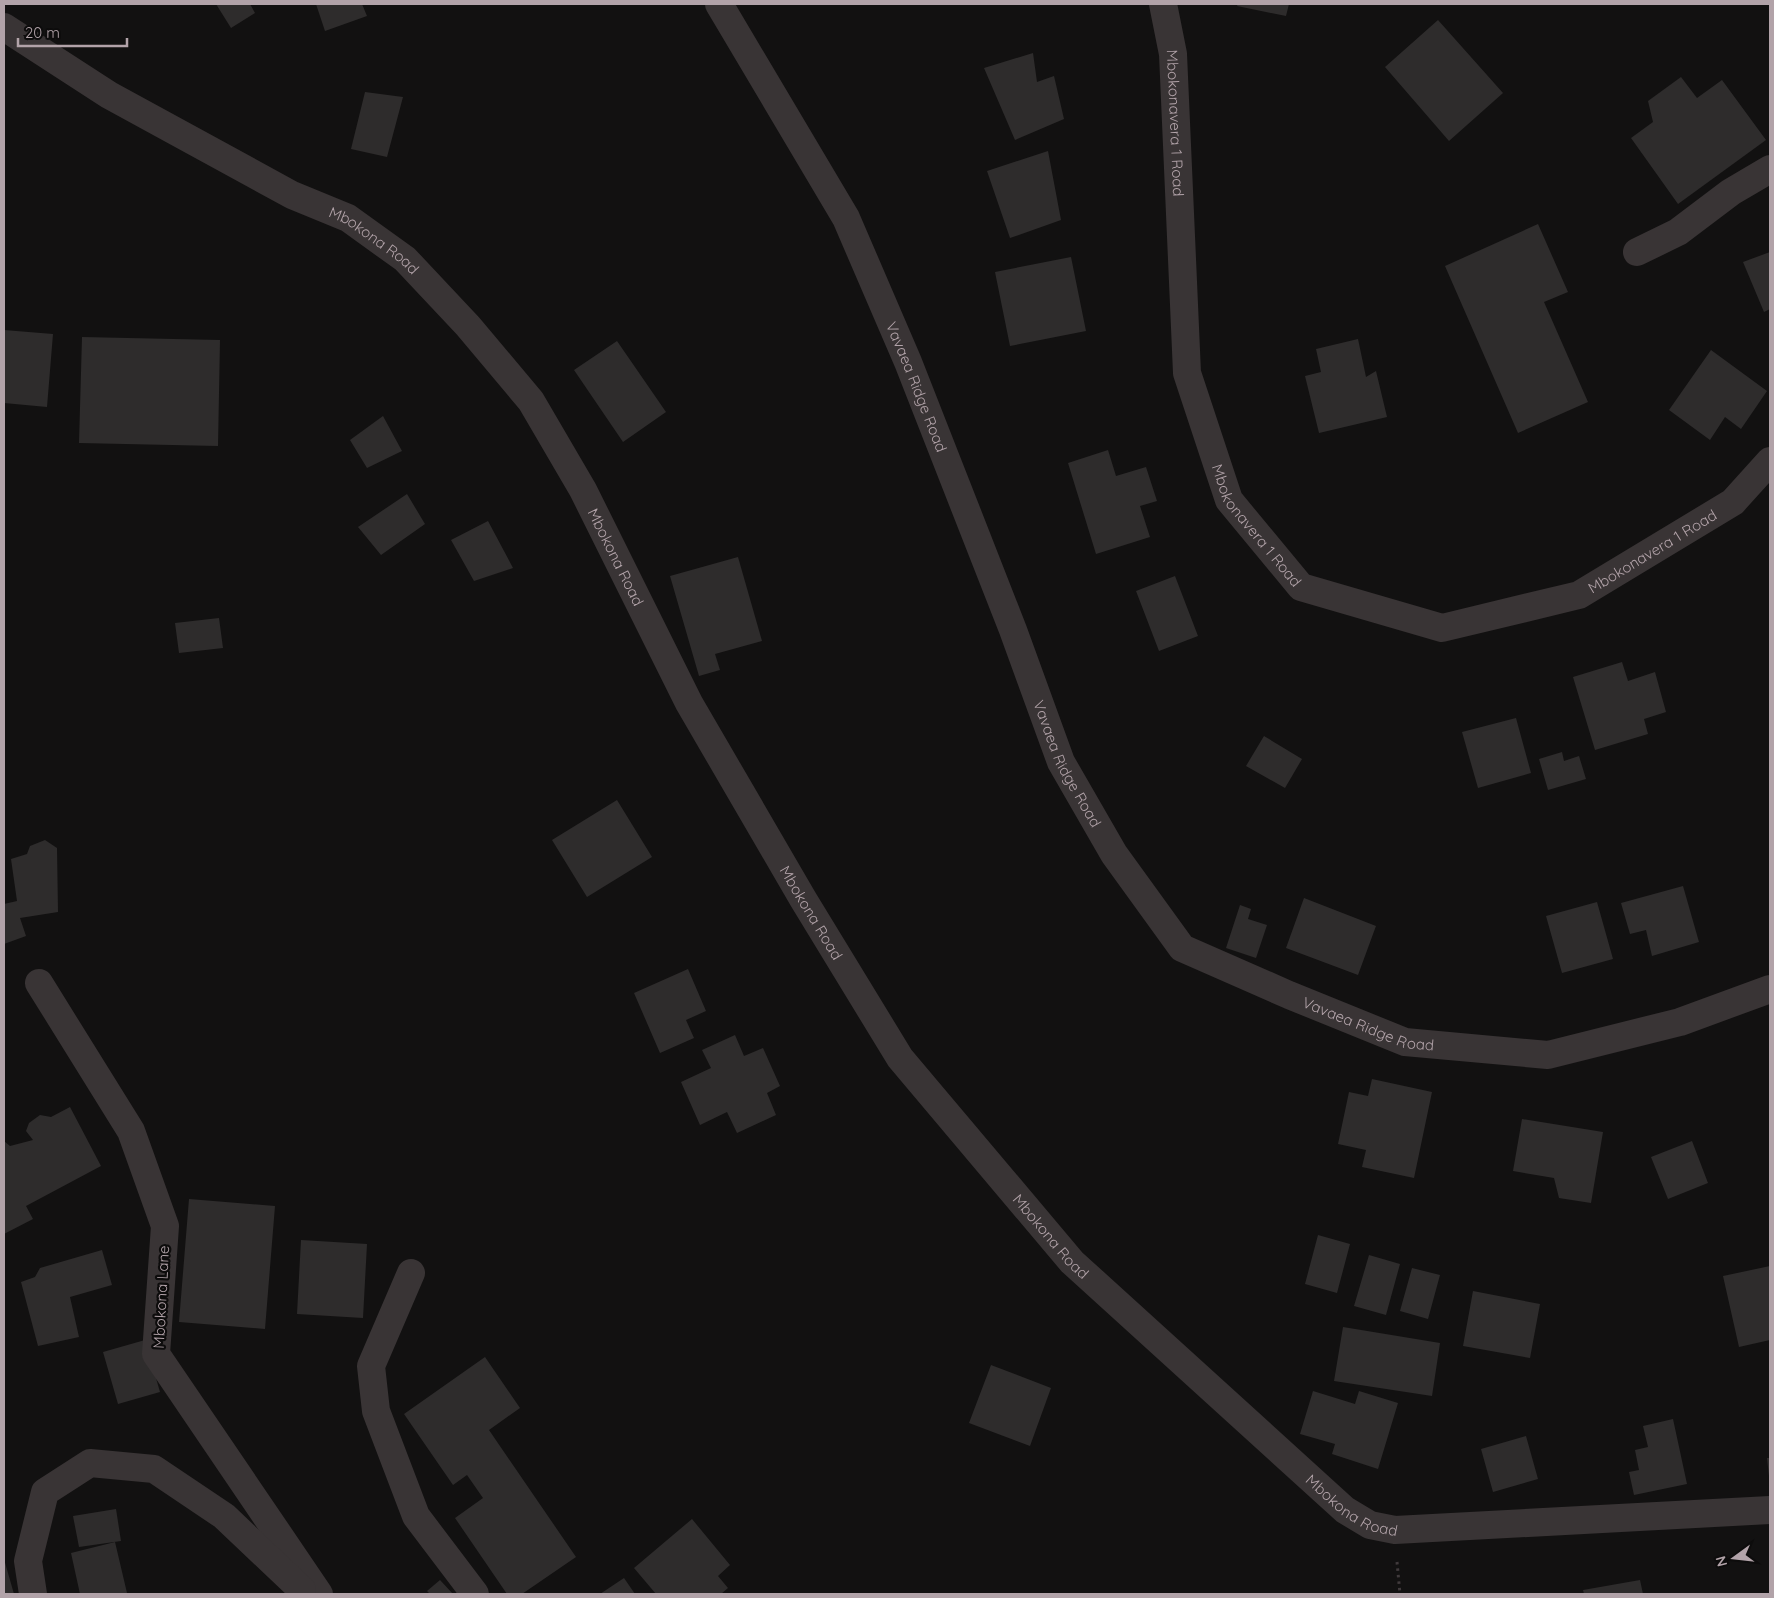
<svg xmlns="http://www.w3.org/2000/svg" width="1774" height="1598" viewBox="0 0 1774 1598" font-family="Quicksand,sans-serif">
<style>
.building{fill:#2e2c2c}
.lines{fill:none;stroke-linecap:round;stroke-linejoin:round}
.path{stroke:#403a3c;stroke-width:3;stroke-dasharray:2.5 4;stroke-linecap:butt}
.street{stroke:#393435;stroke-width:28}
.labels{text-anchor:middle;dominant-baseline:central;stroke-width:4.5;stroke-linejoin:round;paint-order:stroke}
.street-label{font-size:15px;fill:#b2a3a9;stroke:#0d0c0c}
</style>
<rect width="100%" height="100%" fill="#121111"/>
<path class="building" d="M 216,4 L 250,4 L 255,13 L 231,28 Z
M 316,4 L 362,4 L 367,16 L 325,31 Z
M 1238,4 L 1289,4 L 1286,16 L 1237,6 Z
M 1438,20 L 1503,93 L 1449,141 L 1385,67 Z
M 1033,53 L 1037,82 L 1054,76 L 1064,119 L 1015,140 L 984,68 Z
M 1681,77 L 1697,98 L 1722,80 L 1766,140 L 1678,204 L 1631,138 L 1653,122 L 1648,101 Z
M 365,92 L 403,97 L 387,157 L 351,149 Z
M 1048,151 L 1061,220 L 1010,238 L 987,171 Z
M 1538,224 L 1568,292 L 1544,302 L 1588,402 L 1518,433 L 1445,266 Z
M 1770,252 L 1770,309 L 1764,312 L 1743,262 Z
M 1071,257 L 1086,331 L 1010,346 L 995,272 Z
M 4,330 L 53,334 L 47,407 L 4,403 Z
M 82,337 L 220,340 L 218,446 L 79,443 Z
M 1358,339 L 1366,377 L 1376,371 L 1387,417 L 1319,433 L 1305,376 L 1321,372 L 1316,349 Z
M 617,341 L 666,412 L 623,442 L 574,370 Z
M 1711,350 L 1767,391 L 1741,429 L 1725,417 L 1710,440 L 1669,410 Z
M 383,416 L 402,451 L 367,468 L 350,440 Z
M 1108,450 L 1116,476 L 1146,467 L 1157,501 L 1140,506 L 1150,537 L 1096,554 L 1068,463 Z
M 407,494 L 425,524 L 381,555 L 358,527 Z
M 488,521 L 513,568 L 474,581 L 451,540 Z
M 738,557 L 762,641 L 715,654 L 720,670 L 699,676 L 670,576 Z
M 1175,576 L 1198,636 L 1159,651 L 1136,591 Z
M 219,618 L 223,648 L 179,653 L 175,623 Z
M 1622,662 L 1628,681 L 1655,672 L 1666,712 L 1644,719 L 1648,734 L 1595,750 L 1573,677 Z
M 1516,718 L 1531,773 L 1478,788 L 1462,732 Z
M 1264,736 L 1302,759 L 1285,788 L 1246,766 Z
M 1562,752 L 1564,761 L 1579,756 L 1586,779 L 1548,790 L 1539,759 Z
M 617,800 L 652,857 L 587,897 L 552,840 Z
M 45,840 L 57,848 L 58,912 L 20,918 L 26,936 L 4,944 L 4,904 L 17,901 L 11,859 L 27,854 L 30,846 Z
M 1683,886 L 1699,942 L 1652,956 L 1646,930 L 1630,934 L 1621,903 Z
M 1304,898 L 1376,926 L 1358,975 L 1286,948 Z
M 1597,902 L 1613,959 L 1562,973 L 1546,916 Z
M 1240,905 L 1251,909 L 1248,919 L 1267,925 L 1256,958 L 1226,948 Z
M 688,969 L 706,1011 L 686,1020 L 694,1038 L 660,1053 L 634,993 Z
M 735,1035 L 744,1056 L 763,1048 L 780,1086 L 767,1093 L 776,1115 L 737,1133 L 727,1112 L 700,1125 L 681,1082 L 711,1068 L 702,1050 Z
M 1372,1079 L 1432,1092 L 1414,1178 L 1362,1167 L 1366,1150 L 1338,1144 L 1349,1092 L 1368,1096 Z
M 70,1107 L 101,1166 L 26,1206 L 33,1219 L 4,1234 L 4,1141 L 10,1146 L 33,1140 L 26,1131 L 29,1123 L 40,1115 L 51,1117 Z
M 1522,1119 L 1603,1132 L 1591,1203 L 1559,1198 L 1554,1178 L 1513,1171 Z
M 1692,1141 L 1708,1183 L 1668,1199 L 1651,1157 Z
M 189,1199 L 275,1206 L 265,1329 L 179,1322 Z
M 1318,1235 L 1350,1244 L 1337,1293 L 1305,1284 Z
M 301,1240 L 367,1244 L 363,1318 L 297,1314 Z
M 102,1250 L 112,1285 L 70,1297 L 79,1337 L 38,1346 L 21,1282 L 35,1277 L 40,1268 Z
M 1369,1255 L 1400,1264 L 1386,1315 L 1354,1306 Z
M 1770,1266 L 1770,1340 L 1739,1347 L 1723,1276 Z
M 1412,1268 L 1440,1275 L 1428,1319 L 1400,1311 Z
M 1473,1291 L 1540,1304 L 1530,1358 L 1463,1346 Z
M 1343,1327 L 1440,1343 L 1432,1396 L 1334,1381 Z
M 145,1340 L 160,1392 L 118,1404 L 103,1352 Z
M 485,1357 L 520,1408 L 489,1430 L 576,1557 L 522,1594 L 507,1594 L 455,1518 L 483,1498 L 467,1475 L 453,1485 L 404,1414 Z
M 991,1365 L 1051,1388 L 1030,1446 L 969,1423 Z
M 1313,1391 L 1355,1404 L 1359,1391 L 1398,1403 L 1378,1469 L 1332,1454 L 1335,1444 L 1300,1434 Z
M 1673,1419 L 1687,1484 L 1634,1495 L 1629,1472 L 1639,1470 L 1635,1450 L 1648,1447 L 1643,1426 Z
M 1526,1436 L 1538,1479 L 1493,1492 L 1481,1449 Z
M 1767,1458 L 1770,1458 L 1770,1476 L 1769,1476 Z
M 116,1509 L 121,1541 L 79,1547 L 73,1516 Z
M 692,1519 L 730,1565 L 718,1576 L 728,1588 L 721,1594 L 656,1594 L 634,1568 Z
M 115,1542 L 127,1593 L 80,1594 L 71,1553 Z
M 4,1559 L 14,1594 L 4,1594 Z
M 624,1578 L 635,1594 L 600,1594 Z
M 440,1580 L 453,1594 L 430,1594 L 427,1591 Z
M 1640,1580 L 1643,1594 L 1584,1594 L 1583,1590 Z"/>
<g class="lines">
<path class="path" d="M 1397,1562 L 1400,1594"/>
<g class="street">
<path id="s1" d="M 719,4 L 846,218 L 908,362 L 1013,630 L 1061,762 L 1114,854 L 1182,948 L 1289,995 L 1405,1042 L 1548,1055 L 1680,1022 L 1770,989"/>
<path id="s2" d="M 1163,4 L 1173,54 L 1187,373 L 1229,500 L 1301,587 L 1442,628 L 1579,595 L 1733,502 L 1770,461"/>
<path id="s3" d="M 4,27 L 109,95 L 292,195 L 348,218 L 405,259 L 468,326 L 531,401 L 583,490 L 689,703 L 803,899 L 900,1058 L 1072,1262 L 1345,1510 L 1370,1525 L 1395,1530 L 1770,1510"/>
<path d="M 1637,252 L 1678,232 L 1731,192 L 1770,169"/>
<path d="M 39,983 L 131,1131 L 165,1226 L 156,1354 L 319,1594"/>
<path d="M 411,1273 L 371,1366 L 376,1411 L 416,1516 L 475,1594"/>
<path d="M 33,1594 L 28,1561 L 45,1492 L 90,1463 L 154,1469 L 224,1516 L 302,1590"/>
</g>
</g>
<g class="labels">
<g class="street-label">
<text stroke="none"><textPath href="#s2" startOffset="120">Mbokonavera 1 Road</textPath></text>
<text stroke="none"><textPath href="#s3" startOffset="428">Mbokona Road</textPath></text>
<text stroke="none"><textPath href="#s1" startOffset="432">Vavaea Ridge Road</textPath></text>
<text stroke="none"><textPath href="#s2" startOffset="540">Mbokonavera 1 Road</textPath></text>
<text stroke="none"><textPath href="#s2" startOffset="990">Mbokonavera 1 Road</textPath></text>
<text stroke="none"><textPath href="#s3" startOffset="832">Mbokona Road</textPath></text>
<text stroke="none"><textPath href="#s1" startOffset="838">Vavaea Ridge Road</textPath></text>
<text stroke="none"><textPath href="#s3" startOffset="1238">Mbokona Road</textPath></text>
<text stroke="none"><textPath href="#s1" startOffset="1258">Vavaea Ridge Road</textPath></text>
<text stroke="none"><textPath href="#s3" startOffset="1642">Mbokona Road</textPath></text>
<text transform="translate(161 1297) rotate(-87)">Mbokona Lane</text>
<text stroke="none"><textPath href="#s3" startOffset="2048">Mbokona Road</textPath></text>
</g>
</g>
<rect width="1774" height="1598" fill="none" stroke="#b2a3a9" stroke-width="10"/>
<g transform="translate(1734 1558) rotate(255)" stroke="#0d0c0c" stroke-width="4" paint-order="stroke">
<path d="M0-4L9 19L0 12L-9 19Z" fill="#b2a3a9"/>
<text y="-8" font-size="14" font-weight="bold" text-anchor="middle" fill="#b2a3a9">N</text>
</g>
<path d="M18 38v8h109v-8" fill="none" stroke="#b2a3a9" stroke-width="2.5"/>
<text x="25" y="38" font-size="15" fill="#b2a3a9" stroke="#0d0c0c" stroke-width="4" paint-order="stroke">20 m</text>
</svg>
